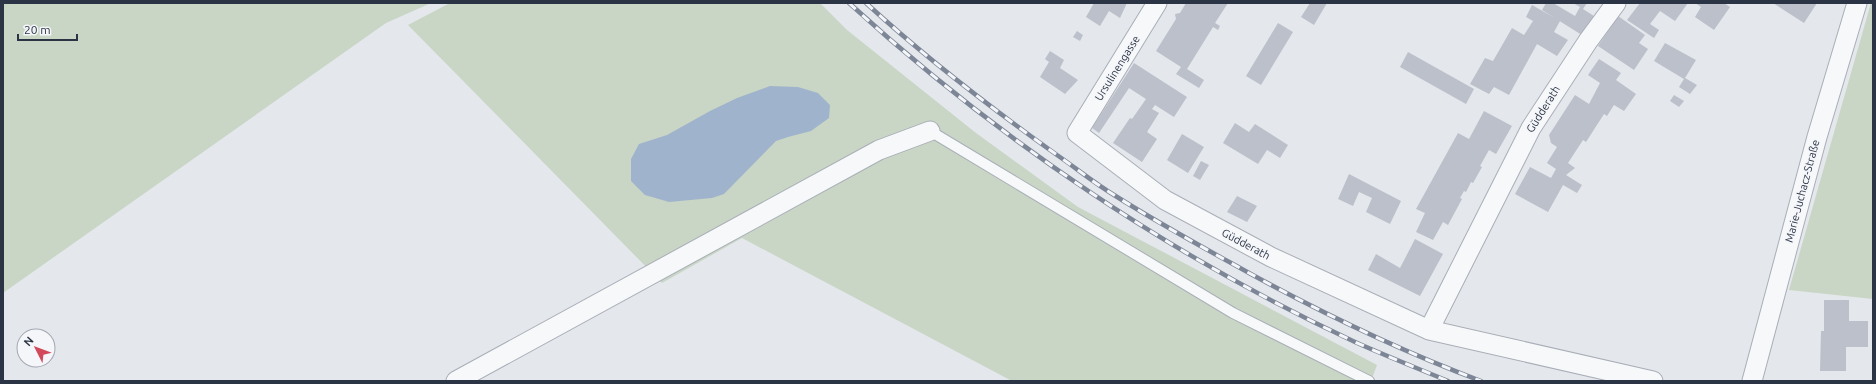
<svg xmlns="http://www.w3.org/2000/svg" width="1876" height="384" viewBox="0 0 1876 384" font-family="Ubuntu,sans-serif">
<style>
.green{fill:#c9d6c5}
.water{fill:#9fb4cc}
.building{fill:#bbc0ca}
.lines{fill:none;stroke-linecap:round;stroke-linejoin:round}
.service-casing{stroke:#a9aeb7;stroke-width:12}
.minor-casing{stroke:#a9aeb7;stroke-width:21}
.service{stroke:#f7f8fa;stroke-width:10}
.minor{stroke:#f7f8fa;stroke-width:19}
.rail-casing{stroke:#7d8696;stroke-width:4.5}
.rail{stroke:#f4f6f9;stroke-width:3;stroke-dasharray:9;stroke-linecap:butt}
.labels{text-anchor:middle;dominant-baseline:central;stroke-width:3;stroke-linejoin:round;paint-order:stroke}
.street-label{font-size:11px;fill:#2b3445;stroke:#f4f6f9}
</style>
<rect width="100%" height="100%" fill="#e4e7ec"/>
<path class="green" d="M 3,3 L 431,3 L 386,23 L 3,293 Z
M 450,3 L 820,3 L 847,30 L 976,133 L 1078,207 L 1377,365 L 1371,381 L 1012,381 L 742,238 L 662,283 L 408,25 Z
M 1871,3 L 1873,3 L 1873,299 L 1789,290 Z"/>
<path class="water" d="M 770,86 L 798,87 L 818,93 L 830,105 L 829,118 L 811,131 L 788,137 L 776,141 L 724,194 L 712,198 L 669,202 L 645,195 L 631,181 L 631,159 L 639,144 L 667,135 L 710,111 L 737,98 Z"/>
<path class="building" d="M 1094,3 L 1127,3 L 1120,18 L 1109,11 L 1100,26 L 1086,17 Z
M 1186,3 L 1228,3 L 1215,23 L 1220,26 L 1218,30 L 1213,27 L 1187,69 L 1204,80 L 1199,88 L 1176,74 L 1181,67 L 1156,51 L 1176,19 L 1175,14 L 1180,13 Z
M 1310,3 L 1327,3 L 1314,25 L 1301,17 Z
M 1546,3 L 1553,3 L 1575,16 L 1580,7 L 1573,3 L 1587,3 L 1583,9 L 1597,18 L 1585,37 L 1542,10 Z
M 1640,3 L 1688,3 L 1675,21 L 1660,11 L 1650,24 L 1659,30 L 1654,38 L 1627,20 Z
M 1695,3 L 1724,3 L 1730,7 L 1714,30 L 1695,17 L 1701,7 Z
M 1773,3 L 1817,3 L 1804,23 Z
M 1532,5 L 1560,21 L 1554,32 L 1568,40 L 1557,56 L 1537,44 L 1509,95 L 1494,87 L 1489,94 L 1470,84 L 1485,58 L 1493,61 L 1512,28 L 1524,35 L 1533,21 L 1526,17 Z
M 1618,16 L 1645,35 L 1639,43 L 1648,49 L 1634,70 L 1598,46 Z
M 1278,23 L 1293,32 L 1261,85 L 1246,76 Z
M 1077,31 L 1083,35 L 1080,41 L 1073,37 Z
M 1665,43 L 1696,60 L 1685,78 L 1697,85 L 1690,94 L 1679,87 L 1684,79 L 1654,61 Z
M 1050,51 L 1064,60 L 1060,68 L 1078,80 L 1065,94 L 1040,77 L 1049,62 L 1045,59 Z
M 1408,52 L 1474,89 L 1466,104 L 1400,67 Z
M 1599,59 L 1621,73 L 1616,80 L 1636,94 L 1624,111 L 1614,105 L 1607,116 L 1604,114 L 1586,142 L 1583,140 L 1568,163 L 1575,168 L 1566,175 L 1582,185 L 1577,193 L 1563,185 L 1548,212 L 1515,194 L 1530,167 L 1551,178 L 1556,169 L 1547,163 L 1557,147 L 1551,143 L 1549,135 L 1575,95 L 1589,104 L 1600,83 L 1588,75 Z
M 1134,63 L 1187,97 L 1174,117 L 1155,105 L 1152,109 L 1159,113 L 1147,132 L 1157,139 L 1142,162 L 1113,143 L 1130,118 L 1132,119 L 1146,99 L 1129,88 L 1099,133 L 1092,128 Z
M 1674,95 L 1684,101 L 1679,107 L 1670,101 Z
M 1484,111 L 1512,126 L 1496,154 L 1489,150 L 1480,166 L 1482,167 L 1473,183 L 1471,182 L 1466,192 L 1464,191 L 1460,198 L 1462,199 L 1448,225 L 1443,222 L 1433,240 L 1416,232 L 1425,213 L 1416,209 L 1458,133 L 1469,139 Z
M 1235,123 L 1249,132 L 1255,124 L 1288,145 L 1280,158 L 1267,150 L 1258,164 L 1223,143 Z
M 1182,134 L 1204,147 L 1188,173 L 1167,160 Z
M 1201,161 L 1209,165 L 1200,180 L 1193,176 Z
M 1349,174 L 1401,201 L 1390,224 L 1366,212 L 1372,198 L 1359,192 L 1353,206 L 1338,199 Z
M 1237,196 L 1257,206 L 1247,222 L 1227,212 Z
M 1415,239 L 1443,254 L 1420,296 L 1368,270 L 1376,254 L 1400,268 Z
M 1824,300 L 1849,300 L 1849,321 L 1868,321 L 1868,347 L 1846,347 L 1846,371 L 1820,371 L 1821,331 L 1824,331 Z"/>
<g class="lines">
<g class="service-casing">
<path id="service" d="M 930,131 L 1233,313 L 1369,381"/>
</g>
<g class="minor-casing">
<path id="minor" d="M 1157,3 L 1077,133 L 1165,200 L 1271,257 L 1429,330 L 1653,381
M 1429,330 L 1531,128 L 1588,41 L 1616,3
M 456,381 L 879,150 L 930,131
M 1752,381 L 1817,137 L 1857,3"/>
</g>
<use href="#service" class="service"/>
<use href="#minor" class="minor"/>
<g class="rail-casing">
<path id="rail" d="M 849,3 C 999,140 1171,256 1355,342 C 1386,356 1417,368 1448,381
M 866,3 C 926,58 991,108 1057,155 C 1076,168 1094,183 1114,195 C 1158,223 1204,248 1249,273 C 1324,314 1401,351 1481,381"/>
</g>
<use href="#rail" class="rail"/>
</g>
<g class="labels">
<g class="street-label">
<text transform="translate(1117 68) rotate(-58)">Ursulinengasse</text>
<text transform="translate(1543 109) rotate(-58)">Güdderath</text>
<text transform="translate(1802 191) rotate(-75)">Marie-Juchacz-Straße</text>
<text transform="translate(1246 244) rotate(28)">Güdderath</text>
</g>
</g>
<rect width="1876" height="384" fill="none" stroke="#2b3445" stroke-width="8"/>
<g transform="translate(36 348) rotate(312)"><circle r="19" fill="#f4f6f9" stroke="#a4a8b1"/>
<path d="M0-3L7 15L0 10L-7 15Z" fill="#d1495b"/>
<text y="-6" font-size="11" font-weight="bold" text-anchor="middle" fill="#2b3445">N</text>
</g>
<path d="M18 34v6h59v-6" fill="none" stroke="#2b3445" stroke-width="2"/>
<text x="24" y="34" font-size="12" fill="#2b3445" stroke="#f4f6f9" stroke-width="3" paint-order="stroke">20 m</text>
</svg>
